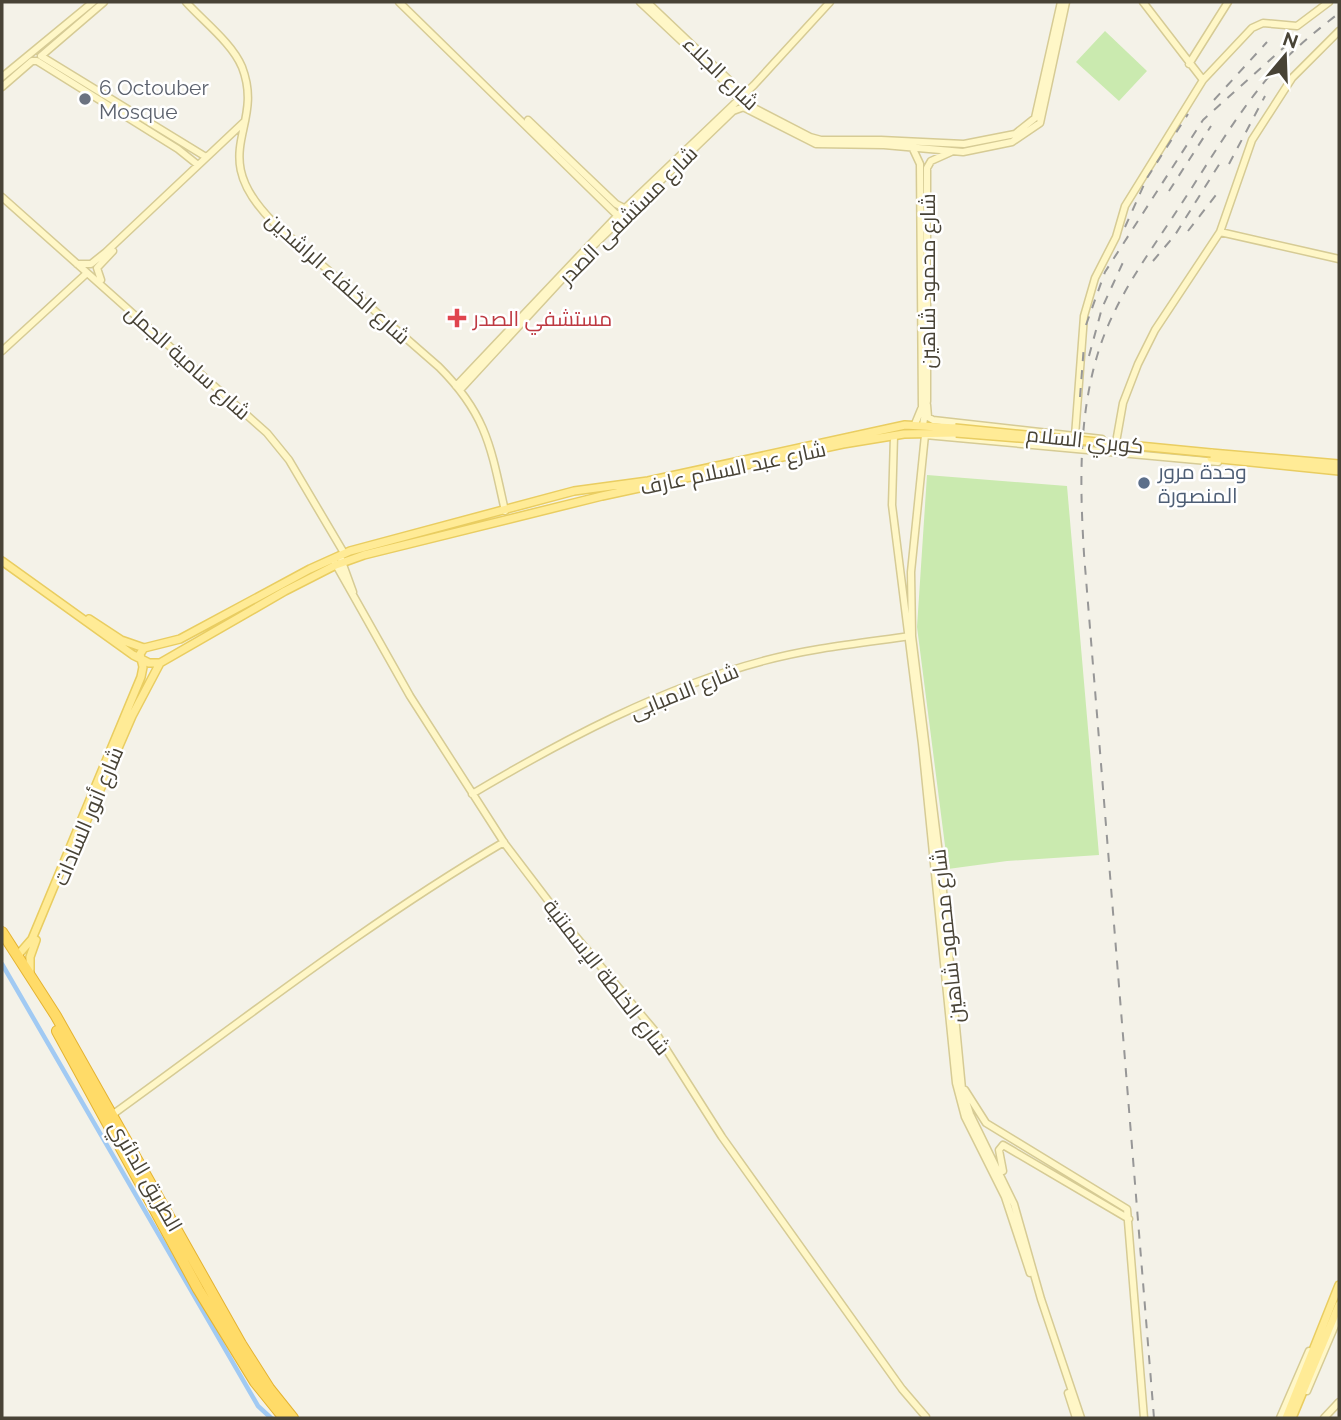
<svg xmlns="http://www.w3.org/2000/svg" width="1341" height="1420" viewBox="0 0 1341 1420" font-family="Raleway,Cairo,sans-serif">
<style>
.green{fill:#caeaaf}
.lines{fill:none;stroke-linecap:round;stroke-linejoin:round}
.canal{stroke:#a1caf3;stroke-width:4.5}
.secondary-casing{stroke:#d6cb95;stroke-width:9}
.primary-casing{stroke:#e9cd61;stroke-width:10}
.highway-casing{stroke:#e4b332;stroke-width:12}
.secondary{stroke:#fff7c7;stroke-width:6}
.primary{stroke:#ffeb96;stroke-width:7}
.highway{stroke:#ffdb68;stroke-width:10}
.rail{stroke:#979797;stroke-width:2;stroke-dasharray:9 9;stroke-linecap:butt}
.primary-bridge-casing{stroke:#e9cd61;stroke-width:10;stroke-linecap:butt}
.primary-bridge{stroke:#ffeb96;stroke-width:7}
.worship-dot{fill:#6b7280;stroke:#fff;stroke-width:2.5}
.health-dot{fill:#e0444e;stroke:#fff;stroke-width:2.5}
.service-dot{fill:#5c6f8a;stroke:#fff;stroke-width:2.5}
.labels{text-anchor:middle;dominant-baseline:central;stroke-width:5;stroke-linejoin:round;paint-order:stroke}
.street-label{font-size:21px;fill:#484336;stroke:#fff}
.worship-label{font-size:21px;fill:#5b616d;stroke:#fff;text-anchor:start}
.health-label{font-size:21px;fill:#be3a42;stroke:#fff;text-anchor:start}
.service-label{font-size:21px;fill:#4e5e75;stroke:#fff;text-anchor:start}
</style>
<rect width="100%" height="100%" fill="#f4f2e8"/>
<path class="green" d="M 1105,31 L 1147,71 L 1119,101 L 1076,62 Z
M 927,475 L 1067,486 L 1099,855 L 1007,861 L 948,869 L 917,627 Z"/>
<g class="lines">
<path class="canal" d="M 2,964 L 258,1406 L 271,1418"/>
<g class="secondary-casing">
<path id="secondary" d="M 104,2 L 41,56 L 206,157
M 186,2 C 203,21 232,43 242,67 C 266,129 204,153 274,223 L 439,367 C 487,415 491,448 505,511
M 399,2 L 618,216
M 640,2 L 726,83 L 745,108 L 816,144 L 884,145 L 963,152 L 1012,142 L 1040,123 L 1066,2
M 647,2 L 728,79 L 754,108 L 810,137 L 821,140 L 881,140 L 964,144 L 1015,134 L 1035,118 L 1061,2
M 1143,2 L 1203,80
M 1189,64 L 1228,2
M 2,77 L 93,2
M 2,87 L 32,61 L 37,61 L 178,149 L 198,165
M 528,120 L 616,204 L 626,209
M 913,149 L 920,164 L 922,407 L 915,424
M 2,197 L 267,433 L 289,460 L 344,553
M 1220,232 L 1339,259
M 594,245 L 733,111 L 744,107
M 77,264 L 91,264 L 106,252 L 244,122
M 101,280 L 97,268 L 113,251
M 2,351 L 87,273
M 456,386 L 618,215 L 754,85 L 830,2
M 460,390 L 577,263
M 927,405 L 928,417 L 933,420 L 1102,439
M 923,425 L 927,401 L 927,168 L 931,161 L 951,152
M 894,436 L 892,505 L 922,744 L 956,1083 L 965,1117 L 1005,1197 L 1030,1273
M 1075,436 L 1084,316 L 1095,278 L 1116,237 L 1125,206 L 1203,80 L 1252,28 L 1263,23 L 1297,26 L 1329,2
M 1115,448 L 1123,403 L 1138,364 L 1155,330 L 1220,232 L 1252,140 L 1292,78 L 1339,31
M 341,559 L 353,592
M 335,563 L 410,696 L 505,844 L 572,932 L 654,1030 L 722,1137 L 902,1389 L 926,1417
M 472,794 C 563,740 661,688 763,661 C 811,648 862,643 911,636
M 965,1090 L 986,1123 L 1127,1209 L 1144,1418
M 112,1115 C 241,1022 366,923 504,842
M 1003,1171 L 999,1150 L 1003,1145 L 1129,1219
M 1307,1391 L 1339,1316
M 1068,1393 L 1076,1418
M 1081,1418 L 1041,1299 L 1014,1204 L 970,1114 L 962,1089 L 941,870 L 912,636 L 911,572 L 925,435 L 1218,462
M 1280,1418 L 1309,1351
M 1324,1418 L 1339,1402"/>
</g>
<g class="primary-casing">
<path id="primary" d="M 1211,453 L 1339,464
M 1211,458 L 1339,471
M 2,561 L 133,655 L 149,663 L 160,663
M 89,619 L 121,640 L 144,648
M 73,852 L 132,716 L 160,663 L 285,591 L 336,565 L 364,555 L 602,496 L 843,444 L 904,434 L 956,433
M 18,955 L 32,939 L 141,677 L 143,667 L 140,654 L 144,648 L 180,639 L 310,569 L 350,551 L 574,491 L 648,481 L 905,425 L 955,428
M 30,973 L 30,957 L 36,940
M 1286,1418 L 1339,1285
M 1292,1418 L 1339,1305"/>
</g>
<g class="highway-casing">
<path id="highway" d="M 2,932 L 56,1016 L 241,1344 L 269,1388 L 293,1418
M 57,1031 L 198,1289 L 255,1382 L 284,1418"/>
</g>
<use href="#secondary" class="secondary"/>
<use href="#primary" class="primary"/>
<use href="#highway" class="highway"/>
<path class="rail" d="M 1214,100 L 1267,42
M 1229,164 L 1265,96
M 1169,191 L 1211,126
M 1125,227 L 1147,178 L 1188,114
M 1188,231 L 1216,195
M 1153,261 L 1175,235 L 1220,163
M 1086,325 L 1105,272 L 1203,120 L 1290,42
M 1089,356 L 1102,308 L 1125,258
M 1080,397 L 1084,345
M 1154,1418 L 1084,554 C 1080,487 1078,418 1098,353 C 1114,300 1148,255 1178,209 C 1208,164 1236,114 1272,73 C 1292,50 1315,32 1339,13"/>
<g class="primary-bridge-casing">
<path id="primary-bridge" d="M 955,428 L 1211,453
M 956,433 L 1032,439"/>
</g>
<use href="#primary-bridge" class="primary-bridge"/>
</g>
<circle class="worship-dot" cx="85" cy="99" r="7"/>
<path class="health-dot" d="M453.5 307.5h7v7h7v7h-7v7h-7v-7h-7v-7h7z"/>
<circle class="service-dot" cx="1144" cy="483" r="7"/>
<g class="labels">
<g class="street-label">
<text transform="translate(721 73) rotate(44)">شارع الجلاء</text>
<text transform="translate(628 215) rotate(-45)">شارع مستشفى الصدر</text>
<text transform="translate(338 278) rotate(42)">شارع الخلفاء الراشدين</text>
<text transform="translate(927 281) rotate(-90)">شارع محمود شاهين</text>
<text transform="translate(188 362) rotate(42)">شارع سامية الجمل</text>
<text transform="translate(1085 440) rotate(6)">كوبري السلام</text>
<text transform="translate(733 468) rotate(-12)">شارع عبد السلام عارف</text>
<text transform="translate(684 691) rotate(-22)">شارع الامبابى</text>
<text transform="translate(88 816) rotate(-67)">شارع أنور السادات</text>
<text transform="translate(947 936) rotate(-96)">شارع محمود شاهين</text>
<text transform="translate(607 977) rotate(52)">شارع الخلطة الإسمنتية</text>
<text transform="translate(146 1176) rotate(60)">الطريق الدائري</text>
</g>
<g class="worship-label">
<text x="99" y="87">6 Octouber<tspan x="99" dy="24">Mosque</tspan></text>
</g>
<g class="health-label">
<text x="473" y="318">مستشفي الصدر</text>
</g>
<g class="service-label">
<text x="1158" y="471">وحدة مرور<tspan x="1158" dy="24">المنصورة</tspan></text>
</g>
</g>
<rect width="1341" height="1420" fill="none" stroke="#484336" stroke-width="7"/>
<g transform="translate(1285 56) rotate(19)" stroke="#ffffff" stroke-width="5" paint-order="stroke">
<path d="M0-5L12 26L0 18L-12 26Z" fill="#484336"/>
<text y="-10" font-size="19" font-weight="bold" text-anchor="middle" fill="#484336">N</text>
</g>
</svg>
